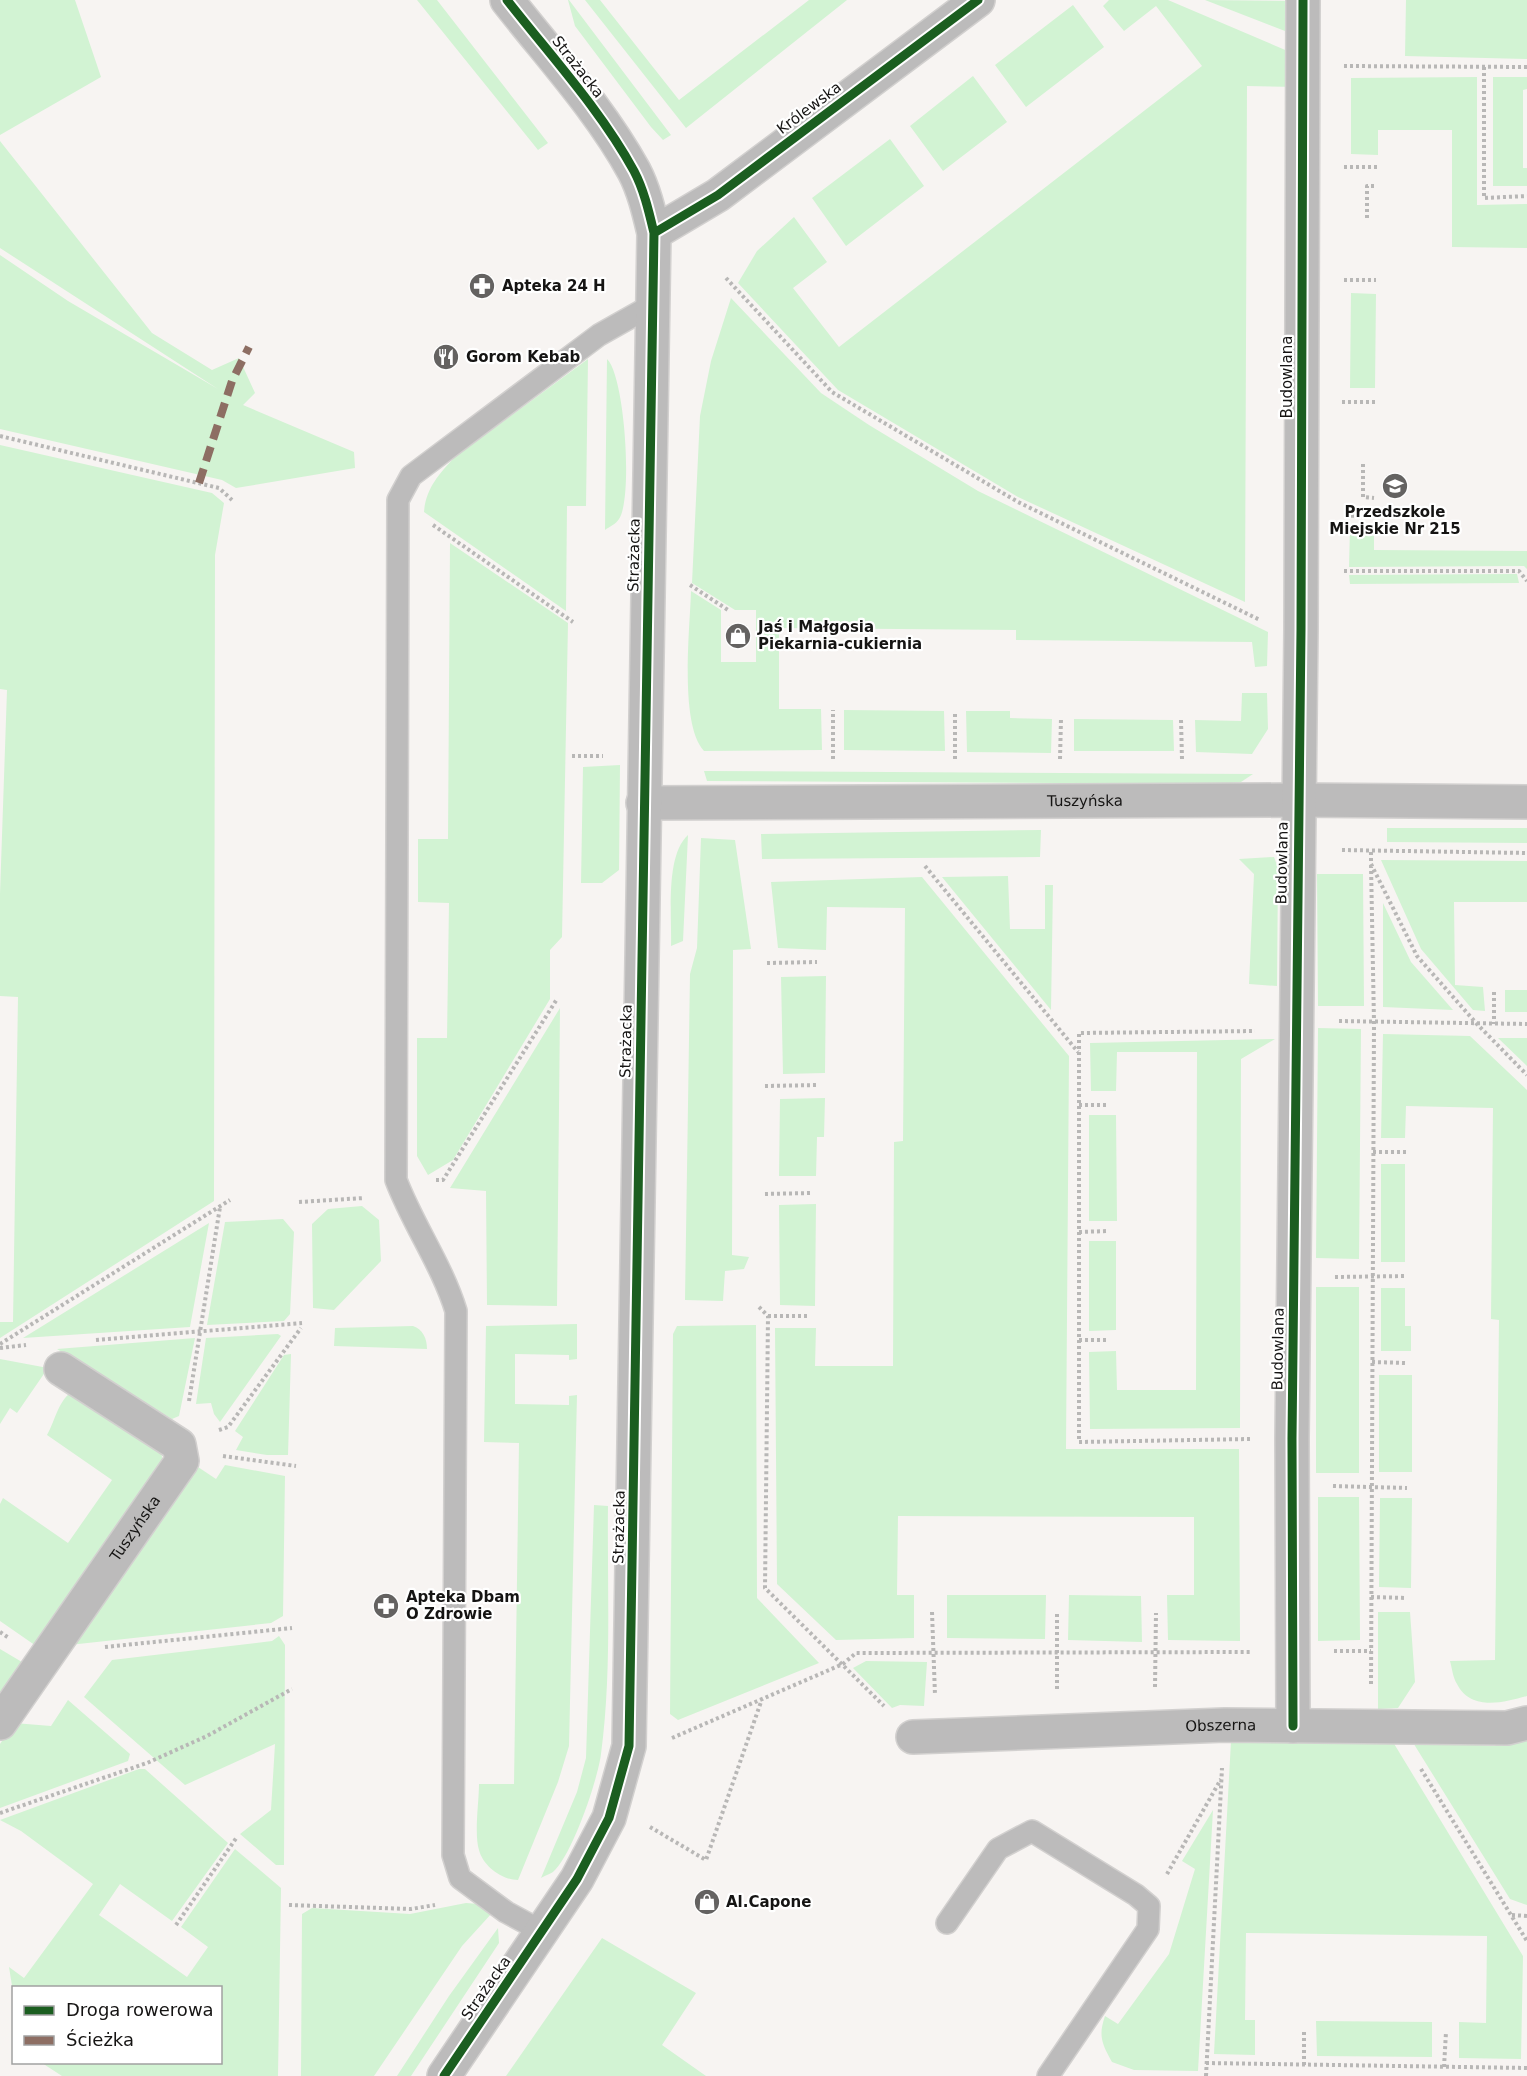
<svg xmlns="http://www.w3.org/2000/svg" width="1527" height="2076" viewBox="0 0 1527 2076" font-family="'DejaVu Sans',sans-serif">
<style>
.green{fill:#d2f3d3}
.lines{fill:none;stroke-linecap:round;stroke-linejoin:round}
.service-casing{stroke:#d2d0cf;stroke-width:24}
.minor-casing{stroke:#d2d0cf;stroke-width:36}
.tertiary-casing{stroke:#d2d0cf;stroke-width:36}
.path{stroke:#b8b7b6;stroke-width:4;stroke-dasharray:3 3;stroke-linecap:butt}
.service{stroke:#bcbbbb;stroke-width:21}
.minor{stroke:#bcbbbb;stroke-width:33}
.tertiary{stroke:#bcbbbb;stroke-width:33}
.quiet{stroke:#8d6e63;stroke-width:8;stroke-dasharray:15 8;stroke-linecap:butt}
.cycleway-casing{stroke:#fff;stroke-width:13}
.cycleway{stroke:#1b5e20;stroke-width:9}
.labels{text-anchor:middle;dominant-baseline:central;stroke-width:4.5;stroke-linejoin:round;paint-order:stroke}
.street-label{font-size:15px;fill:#151413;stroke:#fff}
.poi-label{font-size:15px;font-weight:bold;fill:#151413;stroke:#fff;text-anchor:start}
</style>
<rect width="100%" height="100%" fill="#f7f4f2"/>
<path class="green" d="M 0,0 L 75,0 L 101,77 L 0,135 Z
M 417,0 L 437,0 L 548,143 L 538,150 Z
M 568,0 L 569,0 L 671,135 L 663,140 L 651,127 L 575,26 Z
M 585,0 L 600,0 L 679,100 L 809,0 L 847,0 L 686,128 Z
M 1109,0 L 1168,0 L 1297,55 L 1297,87 L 1247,86 L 1245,602 L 1018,497 L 838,390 L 738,283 L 757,251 L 794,217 L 827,262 L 793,288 L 839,347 L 1202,66 L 1156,6 L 1124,31 L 1103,6 Z
M 1205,0 L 1297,1 L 1298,36 Z
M 1406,0 L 1527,0 L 1527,59 L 1405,56 Z
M 1073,5 L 1104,47 L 1026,107 L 995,65 Z
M 973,76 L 1007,122 L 943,171 L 910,126 Z
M 1477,77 L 1477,205 L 1527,204 L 1527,248 L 1452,247 L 1452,130 L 1378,130 L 1378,155 L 1351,154 L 1351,78 Z
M 1493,77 L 1527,77 L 1527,89 L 1523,90 L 1523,168 L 1527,168 L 1527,186 L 1493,186 Z
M 890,139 L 924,186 L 846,246 L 812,198 Z
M 0,141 L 152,333 L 212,370 L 239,358 L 255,393 L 243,405 L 354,452 L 355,468 L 236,488 L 222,480 L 0,429 L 0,255 L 68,301 L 218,389 L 0,248 Z
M 1351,293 L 1376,294 L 1375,388 L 1350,388 Z
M 731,298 L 821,393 L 869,425 L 978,491 L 1268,632 L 1267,666 L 1255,667 L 1252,642 L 1016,640 L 1016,630 L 779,628 L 779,709 L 821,709 L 822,750 L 704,751 C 679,724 690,629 691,591 L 721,610 L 721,662 L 756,662 L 756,610 L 735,610 L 692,583 L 700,416 L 711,361 Z
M 588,359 L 586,506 L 567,506 L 566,611 L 424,512 C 426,488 439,474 455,457 Z
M 607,359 C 625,376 633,499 619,519 C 616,524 609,527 605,530 Z
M 0,445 L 212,493 L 224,503 L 215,555 L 214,1201 L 0,1338 L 0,1322 L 13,1322 L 18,997 L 0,996 L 0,894 L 7,690 L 0,689 Z
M 1350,528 L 1374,528 L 1374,550 L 1527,551 L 1527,569 L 1524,566 L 1349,567 Z
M 450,543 L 568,623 L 562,937 L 550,950 L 550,999 L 453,1160 L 428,1175 L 417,1156 L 417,1038 L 447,1038 L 449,903 L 418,902 L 418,839 L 448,839 Z
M 1517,574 L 1519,583 L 1350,584 L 1349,575 Z
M 1242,693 L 1267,693 L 1268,729 L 1252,754 L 1196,752 L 1195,720 L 1241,721 Z
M 844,710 L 944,711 L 945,751 L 844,750 Z
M 966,711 L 1010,711 L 1010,718 L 1052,719 L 1051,753 L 967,752 Z
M 1074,719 L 1173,720 L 1174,751 L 1074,751 Z
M 620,765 L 619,870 L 602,883 L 581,883 L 583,767 Z
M 704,771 L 1253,774 L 1241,782 L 1223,784 L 707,781 Z
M 1387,828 L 1527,828 L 1527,843 L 1387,842 Z
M 1041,830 L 1040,857 L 762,859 L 761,834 Z
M 688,835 L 683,941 L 671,946 C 672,915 665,856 688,835 Z
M 701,838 L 735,840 L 751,949 L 733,950 L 732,1255 L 749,1257 L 744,1269 L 725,1271 L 723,1301 L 685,1300 L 690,974 L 697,948 Z
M 1274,857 L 1278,868 L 1277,986 L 1249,984 L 1254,874 L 1239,859 Z
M 1381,860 L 1527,861 L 1527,902 L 1454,902 L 1455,985 L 1483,987 L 1485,1011 L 1473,1010 L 1421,949 Z
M 1317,874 L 1363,874 L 1364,1006 L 1318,1006 Z
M 1008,876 L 1010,929 L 1045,929 L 1045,885 L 1053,885 L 1051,1010 L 942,877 Z
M 922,877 L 1069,1056 L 1066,1449 L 1239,1449 L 1240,1641 L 1168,1640 L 1167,1595 L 1194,1595 L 1194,1517 L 898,1516 L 897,1595 L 914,1595 L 914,1638 L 836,1640 L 777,1584 L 775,1328 L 816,1328 L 815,1366 L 893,1366 L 894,1142 L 903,1141 L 905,908 L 827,907 L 826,950 L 778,948 L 771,882 Z
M 1383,903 L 1411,962 L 1453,1010 L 1383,1007 Z
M 826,976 L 825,1073 L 783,1074 L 781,977 Z
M 1505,990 L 1527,990 L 1527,1012 L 1505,1012 Z
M 560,1008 L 557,1306 L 487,1305 L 486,1191 L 450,1188 Z
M 1318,1028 L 1361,1029 L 1359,1259 L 1316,1258 Z
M 1383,1034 L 1470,1036 L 1527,1090 L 1527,1696 C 1505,1702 1471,1712 1457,1684 C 1453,1678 1452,1668 1450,1661 L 1495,1660 L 1499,1320 L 1491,1319 L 1493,1108 L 1406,1106 L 1405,1138 L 1381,1138 Z
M 1498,1038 L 1527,1038 L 1527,1066 Z
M 1275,1039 L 1241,1059 L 1240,1428 L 1090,1429 L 1089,1352 L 1116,1351 L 1117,1390 L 1196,1390 L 1197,1052 L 1117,1052 L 1116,1091 L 1091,1091 L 1090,1043 Z
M 825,1098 L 824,1137 L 817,1137 L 816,1176 L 779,1176 L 780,1099 Z
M 1089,1115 L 1116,1115 L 1117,1221 L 1089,1221 Z
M 1381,1164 L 1405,1164 L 1405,1262 L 1381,1262 Z
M 816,1204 L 815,1306 L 780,1305 L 779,1205 Z
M 362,1206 L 379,1220 L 381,1261 L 334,1310 L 313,1308 L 312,1224 L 328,1209 Z
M 283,1219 L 294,1232 L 290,1314 L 284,1321 L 207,1325 L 225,1222 Z
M 209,1223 L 190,1327 L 23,1338 Z
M 1089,1241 L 1116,1241 L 1116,1330 L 1089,1331 Z
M 1316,1287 L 1359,1287 L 1359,1473 L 1316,1473 Z
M 1381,1288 L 1405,1288 L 1405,1326 L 1411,1326 L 1411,1351 L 1381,1351 Z
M 577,1324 L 577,1359 L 569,1360 L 569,1355 L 515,1354 L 515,1404 L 569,1405 L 569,1396 L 577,1395 L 569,1746 L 558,1782 L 518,1880 C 502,1880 483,1866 479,1850 C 474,1834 479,1802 479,1784 L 514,1784 L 519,1443 L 484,1442 L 486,1326 Z
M 756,1325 L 757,1598 L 819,1663 L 678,1720 L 670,1714 L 673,1334 L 677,1326 Z
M 413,1326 C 423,1329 427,1339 427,1349 L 334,1346 L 335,1328 Z
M 278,1334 L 281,1336 L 220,1422 L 214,1414 L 211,1403 L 196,1404 L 206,1338 Z
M 195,1338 L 179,1416 L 172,1419 L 57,1349 Z
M 291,1354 L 288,1455 L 267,1455 L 236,1450 L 243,1437 L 235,1431 L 284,1355 Z
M 0,1359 L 48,1368 L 17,1413 L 10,1408 L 0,1424 Z
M 1379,1375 L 1412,1375 L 1412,1472 L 1379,1472 Z
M 74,1390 L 161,1452 L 163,1462 L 39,1648 L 0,1621 L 0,1504 L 3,1498 L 68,1543 L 112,1480 L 47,1435 C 56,1419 58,1400 74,1390 Z
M 192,1463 L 216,1479 L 225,1465 L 285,1476 L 283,1616 L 271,1623 L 69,1645 Z
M 1318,1497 L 1359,1497 L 1360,1640 L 1318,1641 Z
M 1380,1498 L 1412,1498 L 1411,1588 L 1379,1587 Z
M 594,1505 L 608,1506 C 607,1587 612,1672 601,1754 C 598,1779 572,1856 553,1872 C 550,1874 544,1876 541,1878 L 577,1792 L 586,1758 Z
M 947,1595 L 1046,1595 L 1045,1639 L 947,1638 Z
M 1069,1595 L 1141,1596 L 1142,1642 L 1068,1640 Z
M 1378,1612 L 1410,1612 L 1415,1682 L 1398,1708 L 1378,1709 Z
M 279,1636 L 285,1645 L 284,1865 L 276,1865 L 240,1834 L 271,1810 L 275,1744 L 185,1785 L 84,1697 L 112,1660 L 272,1641 Z
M 0,1649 L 27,1665 L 0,1706 Z
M 866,1661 L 927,1662 L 924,1706 L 900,1705 L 892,1708 L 853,1668 Z
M 68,1700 L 130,1754 L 128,1761 L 0,1808 L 0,1744 L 14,1723 L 51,1726 Z
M 1527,1735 L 1527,1905 L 1510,1899 L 1412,1741 L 1494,1746 Z
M 1231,1741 L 1393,1742 L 1523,1956 L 1521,2059 L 1459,2058 L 1459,2022 L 1486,2023 L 1487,1936 L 1246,1933 L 1245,2020 L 1255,2020 L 1255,2055 L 1214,2054 Z
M 139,1769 L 145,1769 L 228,1843 L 172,1921 L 120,1884 L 99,1915 L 187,1977 L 208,1947 L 181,1927 L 235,1849 L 281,1888 L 278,2076 L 62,2076 L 42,2063 L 220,2062 L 220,1988 L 14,1988 L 13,1992 L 9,1967 L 24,1978 L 93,1884 L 21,1831 L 0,1820 Z
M 1213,1810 L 1198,2071 L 1134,2070 L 1112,2062 C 1102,2044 1098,2036 1105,2016 L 1118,2024 L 1169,1954 L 1195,1869 L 1182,1861 Z
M 466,1903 L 479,1904 L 492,1913 L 462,1946 L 374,2076 L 301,2076 L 302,1914 L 312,1908 L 410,1914 Z
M 498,1928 L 499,1943 L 411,2076 L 397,2076 L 449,1996 Z
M 602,1938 L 696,1993 L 662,2045 L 706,2076 L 506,2076 Z
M 1316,2021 L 1432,2022 L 1432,2057 L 1317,2056 Z"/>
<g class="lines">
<g class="service-casing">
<path id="service" d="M 947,1923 L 998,1849 L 1032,1831 L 1136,1895 L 1149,1906 L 1148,1929 L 1048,2076
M 543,1932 L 506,1912 L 460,1878 L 453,1855 L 456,1311 C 442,1265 413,1225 396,1180 L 398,500 L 411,476 L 599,335 L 654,304"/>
</g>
<g class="minor-casing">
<g id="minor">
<path d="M 654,233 L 718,195 L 978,0"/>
<path id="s1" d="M 643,803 L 1298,800 L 1527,802"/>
<path id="s2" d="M 0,1723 L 182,1461 L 179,1445 L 61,1369"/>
<path d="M 1293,1726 L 1292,1439 L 1301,630 L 1303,0"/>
<path id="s3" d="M 913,1737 L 1225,1725 L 1507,1728 L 1527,1723"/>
</g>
</g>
<g class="tertiary-casing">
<path id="tertiary" d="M 444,2076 L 577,1879 L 609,1818 L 629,1746 L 654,233 C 649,212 644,190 634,171 C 600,109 550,55 507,0"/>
</g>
<path class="path" d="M 1344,66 L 1527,67
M 1484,67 L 1484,198 L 1527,196
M 1344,167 L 1378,167
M 1367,218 L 1367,186 L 1377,186
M 726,278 L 832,392 L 1018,502 L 1260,620
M 1344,280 L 1376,280
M 1342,402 L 1375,402
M 0,436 L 219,488 L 232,500
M 1363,464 L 1363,497 L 1374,498
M 1345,516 L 1374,515
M 433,525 L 573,622
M 1344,571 L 1519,571 L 1527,581
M 690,585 L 728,610
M 1181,720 L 1182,759
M 572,756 L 603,756
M 833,759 L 833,710
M 955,759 L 955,714
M 1060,759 L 1061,719
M 1342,850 L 1527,853
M 1371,852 L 1371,864 L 1417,956 L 1476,1023 L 1527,1075
M 925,866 L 1078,1052
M 767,963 L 817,962
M 1494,992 L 1494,1024
M 1339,1021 L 1527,1024
M 765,1086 L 818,1085
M 1079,1105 L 1107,1105
M 1373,1152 L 1406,1152
M 436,1180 L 443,1180 L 557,999
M 765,1194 L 812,1193
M 299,1202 L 364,1198
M 1079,1232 L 1109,1231
M 1335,1277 L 1407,1276
M 759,1307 L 768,1316 L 765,1588 L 884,1706
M 768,1316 L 810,1316
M 96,1340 L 302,1323
M 1079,1340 L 1108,1340
M 0,1344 L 230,1200
M 0,1348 L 26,1345
M 1372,1362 L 1406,1363
M 189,1401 L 220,1207
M 219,1430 L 228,1427 L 301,1328
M 1250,1439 L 1079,1442 L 1079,1033 L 1255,1031
M 223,1456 L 296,1466
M 1333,1486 L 1407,1488
M 1371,1597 L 1407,1598
M 932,1612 L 935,1695
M 1057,1614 L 1057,1689
M 0,1632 L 9,1638
M 105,1647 L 292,1628
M 1334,1651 L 1371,1651
M 1371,1684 L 1374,1022 L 1371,864
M 1155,1687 L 1156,1613
M 672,1738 L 843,1664 L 856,1653 L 1251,1652
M 1421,1769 L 1527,1941
M 0,1813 L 147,1763 L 207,1736 L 292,1689
M 650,1827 L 706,1860 L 762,1699
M 1167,1874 L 1221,1779
M 289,1905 L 411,1909 L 435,1905
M 1512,1915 L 1527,1916
M 176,1925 L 237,1837
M 1206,2063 L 1527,2068
M 1304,2065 L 1304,2031
M 1444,2067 L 1446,2032
M 1206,2076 L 1222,1768"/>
<use href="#service" class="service"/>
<use href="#minor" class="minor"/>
<use href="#tertiary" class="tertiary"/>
<path class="quiet" d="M 199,483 L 232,381 L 249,347"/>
<g class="cycleway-casing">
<path id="cycleway" d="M 654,233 L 718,195 L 978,0
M 1293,1726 L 1292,1439 L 1301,630 L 1303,0
M 444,2076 L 577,1879 L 609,1818 L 629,1746 L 654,233 C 649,212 644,190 634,171 C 600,109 550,55 507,0"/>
</g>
<use href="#cycleway" class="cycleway"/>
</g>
<defs>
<g id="pharmacy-disc" transform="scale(1.35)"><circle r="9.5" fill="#646261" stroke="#fff"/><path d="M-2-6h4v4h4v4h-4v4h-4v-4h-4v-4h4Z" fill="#fff"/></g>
<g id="restaurant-disc" transform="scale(1.35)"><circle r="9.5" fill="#646261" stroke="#fff"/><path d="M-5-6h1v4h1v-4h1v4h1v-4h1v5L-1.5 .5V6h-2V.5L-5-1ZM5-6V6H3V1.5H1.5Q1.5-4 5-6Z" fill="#fff"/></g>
<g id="school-disc" transform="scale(1.35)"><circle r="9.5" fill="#646261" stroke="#fff"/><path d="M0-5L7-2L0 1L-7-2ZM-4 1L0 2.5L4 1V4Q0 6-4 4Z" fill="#fff"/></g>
<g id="shop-disc" transform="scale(1.35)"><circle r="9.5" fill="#646261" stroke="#fff"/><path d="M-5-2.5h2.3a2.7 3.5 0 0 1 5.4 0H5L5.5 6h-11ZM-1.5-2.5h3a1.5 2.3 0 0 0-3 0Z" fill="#fff"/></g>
</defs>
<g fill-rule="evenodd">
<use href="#pharmacy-disc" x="482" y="286"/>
<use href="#restaurant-disc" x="446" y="357"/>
<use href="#school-disc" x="1395" y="486"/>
<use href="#shop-disc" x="738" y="636"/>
<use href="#pharmacy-disc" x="386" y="1606"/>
<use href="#shop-disc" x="707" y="1902"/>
</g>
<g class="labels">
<g class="street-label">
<text transform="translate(578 67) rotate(52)">Strażacka</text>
<text transform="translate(809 108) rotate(-37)">Królewska</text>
<text transform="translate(1287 377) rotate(-90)">Budowlana</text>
<text transform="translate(634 555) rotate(-89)">Strażacka</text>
<text stroke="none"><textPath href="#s1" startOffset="442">Tuszyńska</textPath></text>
<text transform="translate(1282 863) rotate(-89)">Budowlana</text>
<text transform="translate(626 1041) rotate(-89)">Strażacka</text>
<text transform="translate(1278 1349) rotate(-89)">Budowlana</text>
<text transform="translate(619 1527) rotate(-89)">Strażacka</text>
<text stroke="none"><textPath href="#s2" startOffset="237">Tuszyńska</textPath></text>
<text stroke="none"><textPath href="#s3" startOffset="308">Obszerna</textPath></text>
<text transform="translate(486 1988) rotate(-55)">Strażacka</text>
</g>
<g class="poi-label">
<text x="502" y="286">Apteka 24 H</text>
<text x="466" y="357">Gorom Kebab</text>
<text x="1395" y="512" text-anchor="middle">Przedszkole<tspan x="1395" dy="17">Miejskie Nr 215</tspan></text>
<text x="758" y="627">Jaś i Małgosia<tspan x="758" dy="17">Piekarnia-cukiernia</tspan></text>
<text x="406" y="1597">Apteka Dbam<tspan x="406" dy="17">O Zdrowie</tspan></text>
<text x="726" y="1902">Al.Capone</text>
</g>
</g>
<rect x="12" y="1986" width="210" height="78" fill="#ffffff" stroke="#a1a1a1" stroke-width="1.5"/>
<rect x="24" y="2006" width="30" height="9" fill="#1b5e20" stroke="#a1a1a1" stroke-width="1.5"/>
<text x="66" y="2016" font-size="18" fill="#151413">Droga rowerowa</text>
<rect x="24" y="2036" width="30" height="9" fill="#8d6e63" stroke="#a1a1a1" stroke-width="1.5"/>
<text x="66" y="2046" font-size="18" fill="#151413">Ścieżka</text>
</svg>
